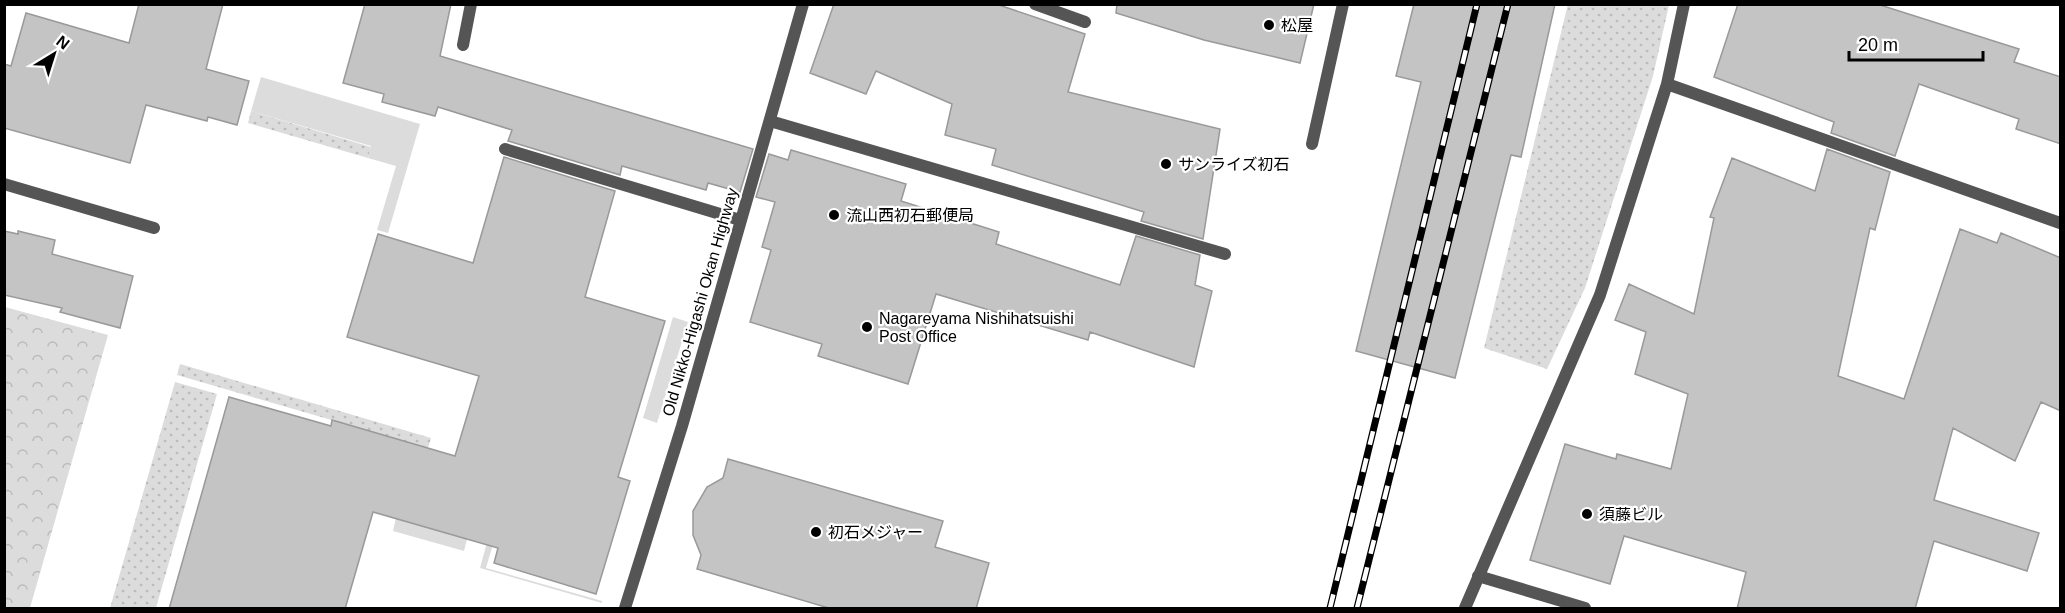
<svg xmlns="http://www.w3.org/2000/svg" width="2065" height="613" viewBox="0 0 2065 613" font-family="Arial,'Noto Sans JP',sans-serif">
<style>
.grass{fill:url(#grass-dots)}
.forest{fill:url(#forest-crowns)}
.garden{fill:#dcdcdc}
.building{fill:#c4c4c4;stroke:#999;stroke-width:1.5}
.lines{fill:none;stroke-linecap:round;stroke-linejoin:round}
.minor{stroke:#555;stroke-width:12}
.tertiary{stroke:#555;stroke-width:12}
.rail-casing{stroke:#000;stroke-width:7}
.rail{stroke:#fff;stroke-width:4.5;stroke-dasharray:14;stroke-linecap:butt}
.poi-dot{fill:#000;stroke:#fff;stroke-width:2}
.labels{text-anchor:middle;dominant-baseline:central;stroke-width:4.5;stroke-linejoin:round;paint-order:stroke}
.poi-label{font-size:16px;fill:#000;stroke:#fff;text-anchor:start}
.street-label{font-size:16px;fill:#000;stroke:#fff}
</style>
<defs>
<pattern id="grass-dots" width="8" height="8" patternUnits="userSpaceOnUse" patternTransform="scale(1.5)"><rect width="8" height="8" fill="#dcdcdc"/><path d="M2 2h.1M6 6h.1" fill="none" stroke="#bbb" stroke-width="1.8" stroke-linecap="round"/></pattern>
<pattern id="forest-crowns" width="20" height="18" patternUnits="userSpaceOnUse" patternTransform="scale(1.5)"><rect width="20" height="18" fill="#dcdcdc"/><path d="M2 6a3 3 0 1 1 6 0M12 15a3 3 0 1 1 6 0" fill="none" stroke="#bbb"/></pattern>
</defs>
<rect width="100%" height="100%" fill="#fff"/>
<path class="grass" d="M 1568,4 L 1669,5 L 1653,76 L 1585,288 L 1547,369 L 1484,348 Z
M 251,111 L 371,147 L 368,158 L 248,123 Z
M 180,364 L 431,438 L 428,448 L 177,375 Z
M 175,382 L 217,394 L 156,608 L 110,608 Z"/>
<path class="forest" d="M 5,307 L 108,335 L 30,608 L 5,608 Z"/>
<path class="garden" d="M 261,77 L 420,124 L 388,233 L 377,230 L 396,166 L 368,158 L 371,146 L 251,111 Z
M 673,317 L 688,322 L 657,423 L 643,418 Z
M 514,473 L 486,568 L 602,601 L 602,603 L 480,568 L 503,484 Z
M 396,518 L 467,539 L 464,551 L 393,531 Z"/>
<path class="building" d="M 139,4 L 223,4 L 206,69 L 249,81 L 237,125 L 208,117 L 207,121 L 146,105 L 130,163 L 4,128 L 4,64 L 11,66 L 26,13 L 129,43 Z
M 365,4 L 451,4 L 440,56 L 753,149 L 740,192 L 708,183 L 706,190 L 622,166 L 620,175 L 508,141 L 512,130 L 438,107 L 435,116 L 382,102 L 384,94 L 343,83 Z
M 834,4 L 996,4 L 1085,34 L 1068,92 L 1220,129 L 1203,239 L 1141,221 L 1144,212 L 992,165 L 996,149 L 945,135 L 952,104 L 876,71 L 866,94 L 810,73 Z
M 1117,4 L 1314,4 L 1300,63 L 1204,40 L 1116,13 Z
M 1414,4 L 1555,4 L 1521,157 L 1511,155 L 1455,378 L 1356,351 L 1421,82 L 1396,76 Z
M 1738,4 L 1877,4 L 2019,49 L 2014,62 L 2061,77 L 2061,144 L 2016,129 L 2019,119 L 1919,84 L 1895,156 L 1831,133 L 1834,122 L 1714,77 Z
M 1827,149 L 1890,172 L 1875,230 L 1870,228 L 1838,376 L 1904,399 L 1960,229 L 1997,243 L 2001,233 L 2061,258 L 2061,411 L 2041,402 L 2015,461 L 1953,428 L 1934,500 L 2039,533 L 2027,571 L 1934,541 L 1915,609 L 1737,609 L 1746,572 L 1624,536 L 1610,584 L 1530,560 L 1565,444 L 1616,459 L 1617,454 L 1671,469 L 1688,394 L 1635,374 L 1646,332 L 1615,320 L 1629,284 L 1694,314 L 1714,218 L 1710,217 L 1732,158 L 1815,191 Z
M 791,150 L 906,184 L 901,201 L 999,232 L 996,244 L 1120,285 L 1136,236 L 1200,255 L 1195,285 L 1212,291 L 1194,367 L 1090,332 L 1088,340 L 936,294 L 908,384 L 818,356 L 822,344 L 750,322 L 771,250 L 762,247 L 775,202 L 756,197 L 769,154 L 788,160 Z
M 504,157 L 615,191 L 585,297 L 665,321 L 618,477 L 630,481 L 596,594 L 494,563 L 498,548 L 373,512 L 345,609 L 169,609 L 229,397 L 331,426 L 332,420 L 455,456 L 479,376 L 347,337 L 378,234 L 473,263 Z
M 4,231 L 18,234 L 18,231 L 55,240 L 52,254 L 133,276 L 120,328 L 60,312 L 62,308 L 4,295 Z
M 728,459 L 943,521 L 935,547 L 989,563 L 976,609 L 832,609 L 697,569 L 701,555 L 693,535 L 693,511 L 707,487 L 723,478 Z"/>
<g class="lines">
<path class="minor" d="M 1035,4 L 1085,22
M 463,45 L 471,4
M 1667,84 L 2060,223
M 770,121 L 1225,254
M 1312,144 L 1343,4
M 505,149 L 740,220
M 4,184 L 154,228
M 1478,576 L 1585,608
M 1465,608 L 1600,295 L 1667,84 L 1684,4"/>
<path class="tertiary" d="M 625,608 L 682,426 L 803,4"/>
<g class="rail-casing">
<path id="rail" d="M 1330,608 L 1477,4
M 1357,608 L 1508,4"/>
</g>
<use href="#rail" class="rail"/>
</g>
<g class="poi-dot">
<circle cx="1269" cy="25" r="6"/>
<circle cx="1166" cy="164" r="6"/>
<circle cx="834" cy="215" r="6"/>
<circle cx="867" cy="327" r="6"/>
<circle cx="1587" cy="514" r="6"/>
<circle cx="816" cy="532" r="6"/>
</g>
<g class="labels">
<g class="poi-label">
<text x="1281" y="25">松屋</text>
<text x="1178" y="164">サンライズ初石</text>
<text x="846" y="215">流山西初石郵便局</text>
<text x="879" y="318">Nagareyama Nishihatsuishi<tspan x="879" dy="18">Post Office</tspan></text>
<text x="1599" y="514">須藤ビル</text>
<text x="828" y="532">初石メジャー</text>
</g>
<g class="street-label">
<text transform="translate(700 302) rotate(-74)">Old Nikko-Higashi Okan Highway</text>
</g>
</g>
<rect width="2065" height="613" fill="none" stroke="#000000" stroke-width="12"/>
<g transform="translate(54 54) rotate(38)" stroke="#ffffff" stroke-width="4.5" paint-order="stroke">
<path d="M0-4.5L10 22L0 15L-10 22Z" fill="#000000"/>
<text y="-9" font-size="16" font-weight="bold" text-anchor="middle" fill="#000000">N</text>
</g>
<path d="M1849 51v9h134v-9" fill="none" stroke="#000000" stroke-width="3"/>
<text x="1858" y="51" font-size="18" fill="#000000" stroke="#ffffff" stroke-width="4.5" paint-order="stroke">20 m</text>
</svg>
